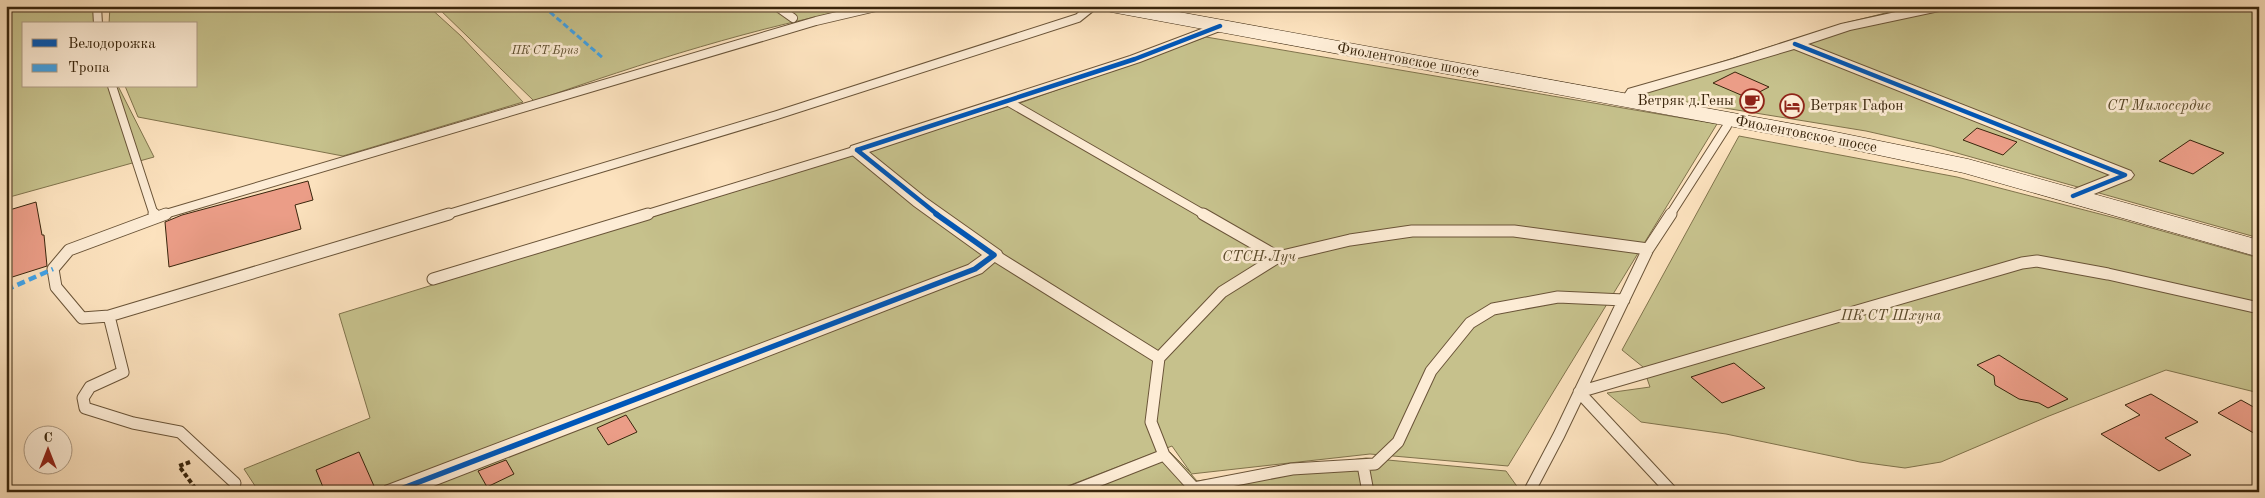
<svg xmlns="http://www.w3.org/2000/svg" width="2265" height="498" viewBox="0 0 2265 498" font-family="'Old Standard TT',serif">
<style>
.green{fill:#c6c18c;stroke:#80734c}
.building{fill:#eb9d87;stroke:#39250c}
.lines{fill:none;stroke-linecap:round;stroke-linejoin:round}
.service-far1-casing{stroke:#6a5438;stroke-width:10}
.service-casing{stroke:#6a5438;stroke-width:13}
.minor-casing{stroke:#6a5438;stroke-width:2}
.secondary-casing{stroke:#39250c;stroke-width:1}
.path{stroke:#39250c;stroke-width:4;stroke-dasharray:4.5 2.5;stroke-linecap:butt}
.service-far1{stroke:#fdecd5;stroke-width:8}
.service{stroke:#fdecd5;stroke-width:11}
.minor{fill:#fdecd5;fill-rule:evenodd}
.secondary{fill:#fdecd5;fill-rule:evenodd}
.quiet-far1{stroke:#3fa2e9;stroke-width:3;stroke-dasharray:6 3;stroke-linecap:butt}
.quiet{stroke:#3fa2e9;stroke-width:4.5;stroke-dasharray:8 4.5;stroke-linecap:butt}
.cycleway-far1-casing{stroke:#fdecd5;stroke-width:7}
.cycleway-casing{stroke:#fdecd5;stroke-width:9}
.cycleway-far1{stroke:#0057b8;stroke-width:4.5}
.cycleway{stroke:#0057b8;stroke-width:5.5}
.labels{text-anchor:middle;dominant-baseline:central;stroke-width:5;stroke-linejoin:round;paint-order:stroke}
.far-park-label{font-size:12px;font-style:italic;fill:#5c4c2c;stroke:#fdecd5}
.street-label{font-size:15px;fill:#39250c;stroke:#fdecd5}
.poi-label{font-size:15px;fill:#39250c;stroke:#fdecd5;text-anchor:end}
.park-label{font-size:15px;font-style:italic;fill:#5c4c2c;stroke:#fdecd5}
</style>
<rect width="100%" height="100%" fill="#fce2be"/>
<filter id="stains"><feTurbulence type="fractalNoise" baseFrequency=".004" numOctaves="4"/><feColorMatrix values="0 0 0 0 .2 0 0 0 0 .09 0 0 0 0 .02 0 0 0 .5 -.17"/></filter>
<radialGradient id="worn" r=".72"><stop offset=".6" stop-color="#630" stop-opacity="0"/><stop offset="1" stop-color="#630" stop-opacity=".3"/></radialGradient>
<path class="green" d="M 6,6 L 97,6 L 97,24 L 24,24 L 24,86 L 118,86 L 154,157 L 6,198 Z
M 110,6 L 428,6 L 461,36 L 523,102 L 343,156 L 138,117 L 125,86 L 196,86 L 196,24 L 109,24 Z
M 436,6 L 871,6 C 757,26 643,63 534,101 Z
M 1914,6 L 2259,6 L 2259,238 L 1932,146 L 1866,131 L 1626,92 L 1845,23 Z
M 1206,37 L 1717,124 L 1508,466 L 1370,454 L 1191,474 L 1197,481 L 1366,458 L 1506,471 L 1521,492 L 1065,492 L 1170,452 L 1191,473 L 1172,446 L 1052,492 L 259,492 L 244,469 L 370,418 L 339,314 L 1023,102 Z
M 1739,136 L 1957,177 L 2123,220 L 2259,258 L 2259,393 L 2166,370 L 2049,416 L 1941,462 L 1905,468 L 1860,462 L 1726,434 L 1641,422 L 1607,393 L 1650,387 L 1643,367 L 1622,350 Z"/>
<path class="building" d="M 1735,72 L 1769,87 L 1748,98 L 1713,83 Z
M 1977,128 L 2017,142 L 2003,155 L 1963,140 Z
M 2190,140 L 2224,153 L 2193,174 L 2159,161 Z
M 308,181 L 313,200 L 295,205 L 301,229 L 169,267 L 165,222 L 182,215 Z
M 36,202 L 42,235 L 44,235 L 47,266 L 6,279 L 6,211 Z
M 1999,355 L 2068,399 L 2048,408 L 2039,403 L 2019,399 L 1995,385 L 1994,376 L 1977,365 Z
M 1734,363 L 1765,388 L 1722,403 L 1691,377 Z
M 2151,394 L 2198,422 L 2165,438 L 2191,455 L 2159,471 L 2101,434 L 2140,415 L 2125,405 Z
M 2241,400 L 2259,410 L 2259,436 L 2218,413 Z
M 626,415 L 637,432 L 608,445 L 597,428 Z
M 359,452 L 374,486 L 360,492 L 325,492 L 316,470 Z
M 506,460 L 514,474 L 487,487 L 478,471 Z"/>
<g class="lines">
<g class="service-far1-casing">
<path id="service-far1" d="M 97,6 L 98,24
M 776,6 L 793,18
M 112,86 L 154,215
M 1007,101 L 1205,215
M 162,215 L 816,21 L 880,6
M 445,215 L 777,115 L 1078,18 L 1093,6
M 644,215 L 857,150
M 1670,215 L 1727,126 L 1728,120"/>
</g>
<g class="service-casing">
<path id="service" d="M 154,214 L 155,217
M 166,214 L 69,250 L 53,269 L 56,287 L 82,318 L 109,316 L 449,214
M 1203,214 L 1278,257
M 994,255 L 1159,358
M 433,279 L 648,214
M 1624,300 L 1558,297 L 1493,309 L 1470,323 L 1431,371 L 1398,442 L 1375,464 L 1292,469 L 1194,488 L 1164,455 L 1151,422 L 1159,358 L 1222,292 L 1278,257 L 1350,240 L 1412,231 L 1514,231 L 1648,249
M 109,316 L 123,372 L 90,387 L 83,398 L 85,408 L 133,423 L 180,432 L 235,483
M 1363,465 L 1368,492
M 1070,492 L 1164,455
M 1529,492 L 1559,435 L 1648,249 L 1671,214
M 1672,492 L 1579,392 L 2022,263 L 2037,261 L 2108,274 L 2259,308"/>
</g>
<g class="minor-casing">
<path id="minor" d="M 1923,6 L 1951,6 L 1944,10 L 1850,30 L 1808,44 L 2131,171 L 2134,175 L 2131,179 L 2079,200 L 2067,200 L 2064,196 L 2067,192 L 2110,175 L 1794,49 L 1639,95 L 1634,104 L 1622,104 L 1620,101 L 1628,89 L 1733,59 L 1841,24 Z
M 1220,22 L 1225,23 L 1227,26 L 1225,29 L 1140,62 L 869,152 L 926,198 L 1001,251 L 1003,255 L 982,273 L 418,492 L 381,492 L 385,486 L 968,265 L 982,255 L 914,206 L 851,154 L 849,150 L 851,146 L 1130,56 Z"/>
</g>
<g class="secondary-casing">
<path id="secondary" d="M 1101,6 L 1146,6 L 1821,129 L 1968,159 L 2259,240 L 2259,257 L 1964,173 L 1821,143 L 1111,12 L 1104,10 Z"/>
</g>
<path class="path" d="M 190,462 L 179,466 L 198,492"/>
<use href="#service-far1" class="service-far1"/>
<use href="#service" class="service"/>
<use href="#minor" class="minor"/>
<use href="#secondary" class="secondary"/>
<path class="quiet-far1" d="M 543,6 L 603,58"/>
<path class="quiet" d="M 6,290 L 53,269
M 6,397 L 10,398"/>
<g class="cycleway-far1-casing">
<path id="cycleway-far1" d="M 1795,44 L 2125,175 L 2073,196
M 857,150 L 1135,59 L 1220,26
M 857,150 L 938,215"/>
</g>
<g class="cycleway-casing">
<path id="cycleway" d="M 393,492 L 975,269 L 994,255 L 936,214"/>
</g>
<use href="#cycleway-far1" class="cycleway-far1"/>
<use href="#cycleway" class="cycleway"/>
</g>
<defs>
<g id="cafe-ring" transform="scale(1.25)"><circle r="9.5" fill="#fdecd5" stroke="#8f2418" stroke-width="1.5"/><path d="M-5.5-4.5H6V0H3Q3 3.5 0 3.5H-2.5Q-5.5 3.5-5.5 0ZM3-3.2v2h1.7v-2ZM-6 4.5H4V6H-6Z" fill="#8f2418"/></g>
<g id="hotel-ring" transform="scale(1.25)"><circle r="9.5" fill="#fdecd5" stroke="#8f2418" stroke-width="1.5"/><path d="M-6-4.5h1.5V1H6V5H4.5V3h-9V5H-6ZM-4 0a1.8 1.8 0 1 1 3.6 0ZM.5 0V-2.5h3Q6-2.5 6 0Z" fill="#8f2418"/></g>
</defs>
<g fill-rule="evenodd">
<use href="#cafe-ring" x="1752" y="101"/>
<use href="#hotel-ring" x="1792" y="106"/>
</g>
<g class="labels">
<g class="far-park-label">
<text x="545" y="51">ПК СТ Бриз</text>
</g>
<g class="street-label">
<text transform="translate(1408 61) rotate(10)">Фиолентовское шоссе</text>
<text transform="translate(1806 135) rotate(11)">Фиолентовское шоссе</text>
</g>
<g class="poi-label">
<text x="1734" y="101">Ветряк д.Гены</text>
<text x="1810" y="106" text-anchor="start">Ветряк Гафон</text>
</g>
<g class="park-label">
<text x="2159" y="106">СТ Милосердие</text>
<text x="1259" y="257">СТСН Луч</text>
<text x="1891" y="316">ПК СТ Шхуна</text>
</g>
</g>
<rect width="2265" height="498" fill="none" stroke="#fce2be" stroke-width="25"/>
<rect x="8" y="8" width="2250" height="483" fill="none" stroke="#39250c" stroke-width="2.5"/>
<rect x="12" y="12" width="2240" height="473" fill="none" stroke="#39250c"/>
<rect x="22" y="22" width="175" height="65" fill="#fdecd5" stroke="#af9c85"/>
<rect x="32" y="39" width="25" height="8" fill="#0057b8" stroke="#af9c85"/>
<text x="68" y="48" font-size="15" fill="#39250c">Велодорожка</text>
<rect x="32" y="64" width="25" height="8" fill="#3fa2e9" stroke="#af9c85"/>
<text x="68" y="72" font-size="15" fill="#39250c">Тропа</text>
<g transform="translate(48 450)"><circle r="24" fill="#fdecd5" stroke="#af9c85"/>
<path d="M0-4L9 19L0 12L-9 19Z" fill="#8f2418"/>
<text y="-8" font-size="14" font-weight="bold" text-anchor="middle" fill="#39250c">С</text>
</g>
<rect width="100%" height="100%" filter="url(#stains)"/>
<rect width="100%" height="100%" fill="url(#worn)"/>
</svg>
